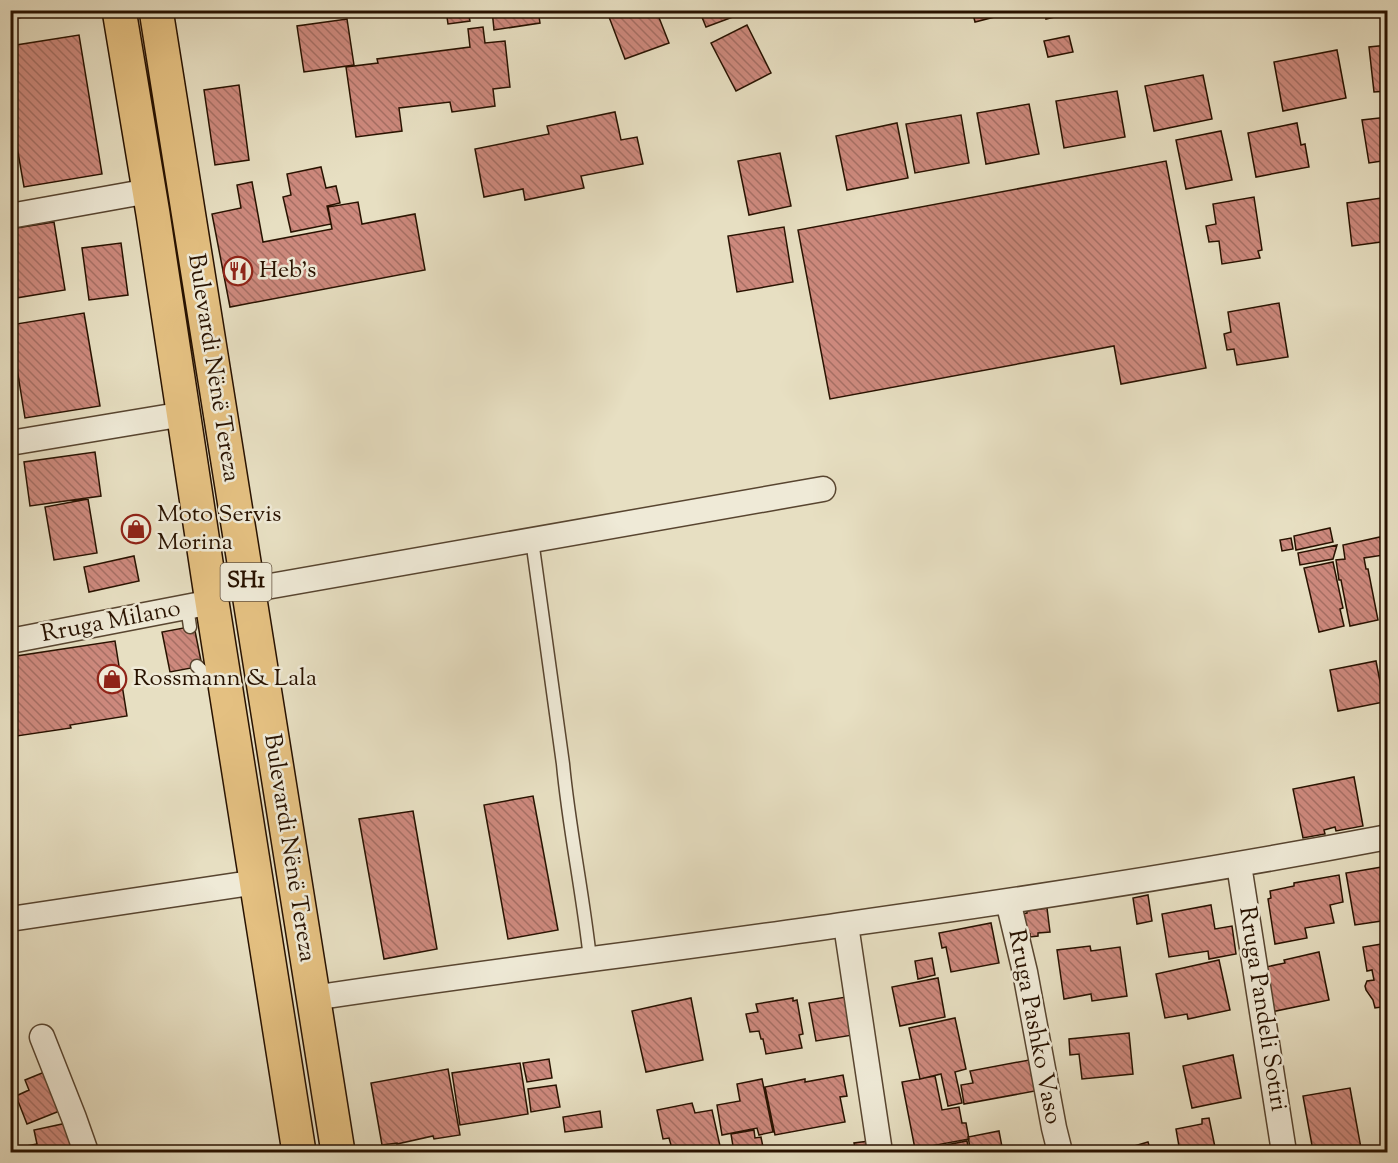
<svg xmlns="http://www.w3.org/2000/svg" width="1398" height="1163" viewBox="0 0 1398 1163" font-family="'Sorts Mill Goudy',serif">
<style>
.building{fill:url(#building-back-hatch);stroke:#281200;stroke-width:1.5}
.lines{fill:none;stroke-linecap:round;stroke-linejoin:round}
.lane-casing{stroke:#584530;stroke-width:15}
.street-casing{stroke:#584530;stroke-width:27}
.primary-casing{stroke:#281200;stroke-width:36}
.lane{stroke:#efead7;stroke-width:12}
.street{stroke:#efead7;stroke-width:24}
.primary{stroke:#e4c081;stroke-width:33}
.labels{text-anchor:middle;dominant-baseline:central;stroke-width:5;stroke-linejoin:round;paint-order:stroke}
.shield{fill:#efead7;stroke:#645340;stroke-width:1.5}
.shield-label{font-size:22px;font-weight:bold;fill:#281200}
.poi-label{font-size:24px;fill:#281200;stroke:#efead7;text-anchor:start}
.street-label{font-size:24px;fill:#281200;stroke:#efead7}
</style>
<defs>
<pattern id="building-back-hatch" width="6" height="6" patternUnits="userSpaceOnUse" patternTransform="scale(1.5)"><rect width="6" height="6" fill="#cd897d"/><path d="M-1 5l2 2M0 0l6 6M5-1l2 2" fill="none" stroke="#a66f64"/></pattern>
</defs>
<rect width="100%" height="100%" fill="#e7dfc2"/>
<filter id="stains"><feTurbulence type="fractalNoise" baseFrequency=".00333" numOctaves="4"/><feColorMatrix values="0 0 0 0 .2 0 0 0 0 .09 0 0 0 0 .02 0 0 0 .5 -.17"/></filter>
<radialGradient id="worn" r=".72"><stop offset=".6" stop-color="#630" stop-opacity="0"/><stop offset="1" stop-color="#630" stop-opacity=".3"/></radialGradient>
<path class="building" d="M 17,10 L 65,10 L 18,18 Z
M 446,10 L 468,10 L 470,21 L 448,24 Z
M 468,10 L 492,10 L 492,13 L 469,16 Z
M 492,10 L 538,10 L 540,23 L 494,30 Z
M 626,10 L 656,10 L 669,43 L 625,59 L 609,17 Z
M 699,10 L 749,10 L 749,11 L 706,27 Z
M 972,10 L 1022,10 L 975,22 Z
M 1045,10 L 1067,10 L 1068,14 L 1046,19 Z
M 347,19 L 354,65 L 304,72 L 297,26 Z
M 747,25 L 771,73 L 736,91 L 711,43 Z
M 483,27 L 485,43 L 505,41 L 510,87 L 493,89 L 495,106 L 452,112 L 450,102 L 399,108 L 402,131 L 356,137 L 346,67 L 378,63 L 377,59 L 470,47 L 468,29 Z
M 79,35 L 102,174 L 24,187 L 12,118 L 10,119 L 10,46 Z
M 1069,36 L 1073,52 L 1048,57 L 1044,41 Z
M 1388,45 L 1388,91 L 1374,92 L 1369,47 Z
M 1337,50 L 1346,98 L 1283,111 L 1274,62 Z
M 1203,75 L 1212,119 L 1154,131 L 1145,86 Z
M 239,85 L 249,160 L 215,165 L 204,90 Z
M 1117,91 L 1125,137 L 1064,148 L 1056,101 Z
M 1029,104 L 1039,154 L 986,164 L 977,113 Z
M 615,112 L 621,140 L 637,137 L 643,164 L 581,176 L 584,188 L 525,200 L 523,189 L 484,197 L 475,149 L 549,134 L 547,126 Z
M 961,115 L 969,163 L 915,173 L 906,124 Z
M 1388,117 L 1388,160 L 1369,163 L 1362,120 Z
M 897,123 L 908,178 L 847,190 L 836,136 Z
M 1297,123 L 1301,145 L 1305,144 L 1309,167 L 1256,177 L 1248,133 Z
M 1221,131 L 1232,180 L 1186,189 L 1176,140 Z
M 780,153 L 791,206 L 749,215 L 738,161 Z
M 1166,161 L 1206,368 L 1121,384 L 1114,346 L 830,399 L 798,230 Z
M 321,167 L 326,188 L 336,186 L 340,203 L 327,206 L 331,224 L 291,232 L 283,197 L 291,195 L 287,174 Z
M 252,182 L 263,242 L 332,229 L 328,207 L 358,202 L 362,224 L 415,214 L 425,270 L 230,307 L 212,214 L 241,208 L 237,185 Z
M 1254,197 L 1262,250 L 1258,251 L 1260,258 L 1222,264 L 1219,241 L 1209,242 L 1206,226 L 1216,224 L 1213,204 Z
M 1388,197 L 1388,241 L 1352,246 L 1347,203 Z
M 54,222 L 65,290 L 10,299 L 10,229 Z
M 784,227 L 793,282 L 737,292 L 728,236 Z
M 121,243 L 128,295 L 89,300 L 82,248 Z
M 1279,303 L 1288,357 L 1237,365 L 1234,349 L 1227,350 L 1224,334 L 1231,332 L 1228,312 Z
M 1388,308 L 1388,337 L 1386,337 L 1381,309 Z
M 84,313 L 100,406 L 25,418 L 10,325 Z
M 95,452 L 101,496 L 30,506 L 24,462 Z
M 88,499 L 97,553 L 54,560 L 45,507 Z
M 1330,528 L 1333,542 L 1296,550 L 1294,536 Z
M 1380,537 L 1384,555 L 1364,558 L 1366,569 L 1368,569 L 1378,620 L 1350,626 L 1341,580 L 1339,580 L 1336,560 L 1345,559 L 1343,545 Z
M 1291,538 L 1293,549 L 1282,551 L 1280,540 Z
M 1337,545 L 1333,559 L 1300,565 L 1298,553 Z
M 134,556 L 139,581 L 89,592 L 84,567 Z
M 1333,562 L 1343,608 L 1340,609 L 1344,626 L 1319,632 L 1304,568 Z
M 194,626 L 202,666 L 170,672 L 162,632 Z
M 115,641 L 127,716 L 70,725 L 71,728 L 10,737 L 10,657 Z
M 1376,661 L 1384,702 L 1338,711 L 1330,670 Z
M 1354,777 L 1363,826 L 1336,831 L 1335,827 L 1324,830 L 1325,834 L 1303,838 L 1293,789 Z
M 533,796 L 558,930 L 508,939 L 484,805 Z
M 413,811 L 437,949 L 384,959 L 359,819 Z
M 1388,866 L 1388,920 L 1355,925 L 1346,873 Z
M 1339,875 L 1343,902 L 1330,905 L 1334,923 L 1305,928 L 1307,938 L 1275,944 L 1268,899 L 1271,898 L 1270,891 L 1294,886 L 1294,883 Z
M 1148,895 L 1152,921 L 1137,924 L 1133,898 Z
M 1211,905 L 1215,929 L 1232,926 L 1236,954 L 1209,959 L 1208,951 L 1169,957 L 1162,914 Z
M 1047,908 L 1050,932 L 1038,933 L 1038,936 L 1030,937 L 1030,934 L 1024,935 L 1021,914 L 1027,913 L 1027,911 Z
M 991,923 L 999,963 L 951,972 L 946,947 L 942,948 L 939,933 Z
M 1388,943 L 1388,1006 L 1375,1008 L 1373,1000 L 1366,990 L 1365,986 L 1367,981 L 1374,980 L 1372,970 L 1367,971 L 1363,947 Z
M 1090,946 L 1091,951 L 1120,947 L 1127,996 L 1092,1001 L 1091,994 L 1064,999 L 1057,950 Z
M 1319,952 L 1329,1000 L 1271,1012 L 1261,968 L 1285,963 L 1284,960 Z
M 932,958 L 935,975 L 918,979 L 915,961 Z
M 1219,960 L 1230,1010 L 1188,1019 L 1187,1014 L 1165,1018 L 1156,974 Z
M 938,978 L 945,1017 L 900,1026 L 892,987 Z
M 846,997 L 853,1035 L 816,1041 L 809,1003 Z
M 691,998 L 703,1060 L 646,1072 L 632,1011 Z
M 793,998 L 793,1001 L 797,1000 L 803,1034 L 799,1035 L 802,1048 L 766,1054 L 763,1039 L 761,1039 L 759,1031 L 750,1032 L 746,1014 L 758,1012 L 756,1004 Z
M 955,1018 L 966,1069 L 955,1072 L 962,1103 L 948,1106 L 941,1074 L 920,1079 L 909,1028 Z
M 1129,1033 L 1133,1074 L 1082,1079 L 1079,1054 L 1070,1055 L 1069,1039 Z
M 1233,1055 L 1241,1098 L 1192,1108 L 1183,1066 Z
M 549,1059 L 552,1078 L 527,1082 L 523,1063 Z
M 1029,1060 L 1035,1091 L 964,1104 L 961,1085 L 973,1083 L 970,1071 Z
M 520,1063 L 528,1114 L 460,1125 L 452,1073 Z
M 448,1069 L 460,1135 L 434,1139 L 433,1136 L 397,1144 L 397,1143 L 382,1145 L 371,1083 Z
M 47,1071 L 62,1110 L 27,1124 L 16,1096 L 29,1090 L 25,1080 Z
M 843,1075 L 847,1096 L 840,1097 L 845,1122 L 775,1135 L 765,1087 L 805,1079 L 805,1082 Z
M 935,1076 L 942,1110 L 959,1107 L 962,1123 L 966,1123 L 969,1139 L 915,1149 L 902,1082 Z
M 762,1079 L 773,1132 L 759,1135 L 757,1128 L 722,1135 L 717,1105 L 740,1101 L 737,1084 Z
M 556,1085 L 560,1107 L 531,1112 L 528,1089 Z
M 1350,1088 L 1361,1148 L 1338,1151 L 1337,1147 L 1313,1151 L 1303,1096 Z
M 692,1103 L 695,1113 L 712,1110 L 720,1146 L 687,1152 L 673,1152 L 669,1138 L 663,1139 L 657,1110 Z
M 600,1111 L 602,1127 L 565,1132 L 563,1117 Z
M 1209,1118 L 1216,1152 L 1180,1152 L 1176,1129 L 1202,1124 L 1202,1119 Z
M 67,1123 L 73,1152 L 27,1152 L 26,1146 L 37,1144 L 34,1130 Z
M 754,1130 L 755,1138 L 761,1137 L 764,1152 L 734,1152 L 731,1134 Z
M 999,1131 L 1003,1152 L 971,1152 L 968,1137 Z
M 869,1141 L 871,1152 L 856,1152 L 854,1143 Z
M 967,1141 L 969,1152 L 921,1152 L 920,1150 Z
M 1148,1142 L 1151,1152 L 1114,1152 Z
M 827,1147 L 827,1152 L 795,1152 Z"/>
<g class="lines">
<g class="lane-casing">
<path id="lane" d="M 532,540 L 563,764 C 569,829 583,893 590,959
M 187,607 L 190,627
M 197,666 L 218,686"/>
</g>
<g class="street-casing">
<path id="street" d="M 10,216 L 149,191
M 10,443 L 184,414
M 248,590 L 823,489
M 10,641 L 212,602
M 1239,865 L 1284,1152
M 1008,901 L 1025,972 L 1054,1128 L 1060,1152
M 10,919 L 257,882
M 846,925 L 880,1152
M 313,998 C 491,971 670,950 848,924 C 1029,899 1209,871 1388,837
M 42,1037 L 74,1118 L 86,1152"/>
</g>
<g class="primary-casing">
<path id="primary" d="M 119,10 L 153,214 L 212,602 L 299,1152
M 156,10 L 338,1152"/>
</g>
<use href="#lane" class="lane"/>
<use href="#street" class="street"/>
<use href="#primary" class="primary"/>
</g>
<defs>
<g id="restaurant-ring" transform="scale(1.5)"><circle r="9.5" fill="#efead7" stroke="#8f2418" stroke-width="1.5"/><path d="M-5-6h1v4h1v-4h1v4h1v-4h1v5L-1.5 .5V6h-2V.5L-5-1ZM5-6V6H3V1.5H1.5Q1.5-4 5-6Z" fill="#8f2418"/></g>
<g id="shop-ring" transform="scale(1.5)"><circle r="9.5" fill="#efead7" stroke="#8f2418" stroke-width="1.5"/><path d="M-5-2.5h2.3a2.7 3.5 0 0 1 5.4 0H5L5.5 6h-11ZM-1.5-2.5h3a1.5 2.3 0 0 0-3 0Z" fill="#8f2418"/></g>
</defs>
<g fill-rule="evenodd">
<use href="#restaurant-ring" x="238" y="271"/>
<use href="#shop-ring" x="136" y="529"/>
<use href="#shop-ring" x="112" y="679"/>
</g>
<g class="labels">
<rect class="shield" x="220.5" y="563" width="51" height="38" rx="4.5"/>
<g class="shield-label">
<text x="246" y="582">SH1</text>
</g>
<g class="poi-label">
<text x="259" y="271">Heb's</text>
<text x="157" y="515">Moto Servis<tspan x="157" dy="28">Morina</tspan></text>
<text x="133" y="679">Rossmann &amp; Lala</text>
</g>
<g class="street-label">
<text transform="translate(213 368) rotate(81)">Bulevardi Nënë Tereza</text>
<text transform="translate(111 622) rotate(-11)">Rruga Milano</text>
<text transform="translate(289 848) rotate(81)">Bulevardi Nënë Tereza</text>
<text transform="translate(1262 1009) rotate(81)">Rruga Pandeli Sotiri</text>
<text transform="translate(1034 1027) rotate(79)">Rruga Pashko Vaso</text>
</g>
</g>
<rect width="1398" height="1163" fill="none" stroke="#e7dfc2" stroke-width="36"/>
<rect x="12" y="12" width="1374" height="1139" fill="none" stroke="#281200" stroke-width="3"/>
<rect x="18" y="18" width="1362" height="1127" fill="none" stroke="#281200" stroke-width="1.5"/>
<rect width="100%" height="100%" filter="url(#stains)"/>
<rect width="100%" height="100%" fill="url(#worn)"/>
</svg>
